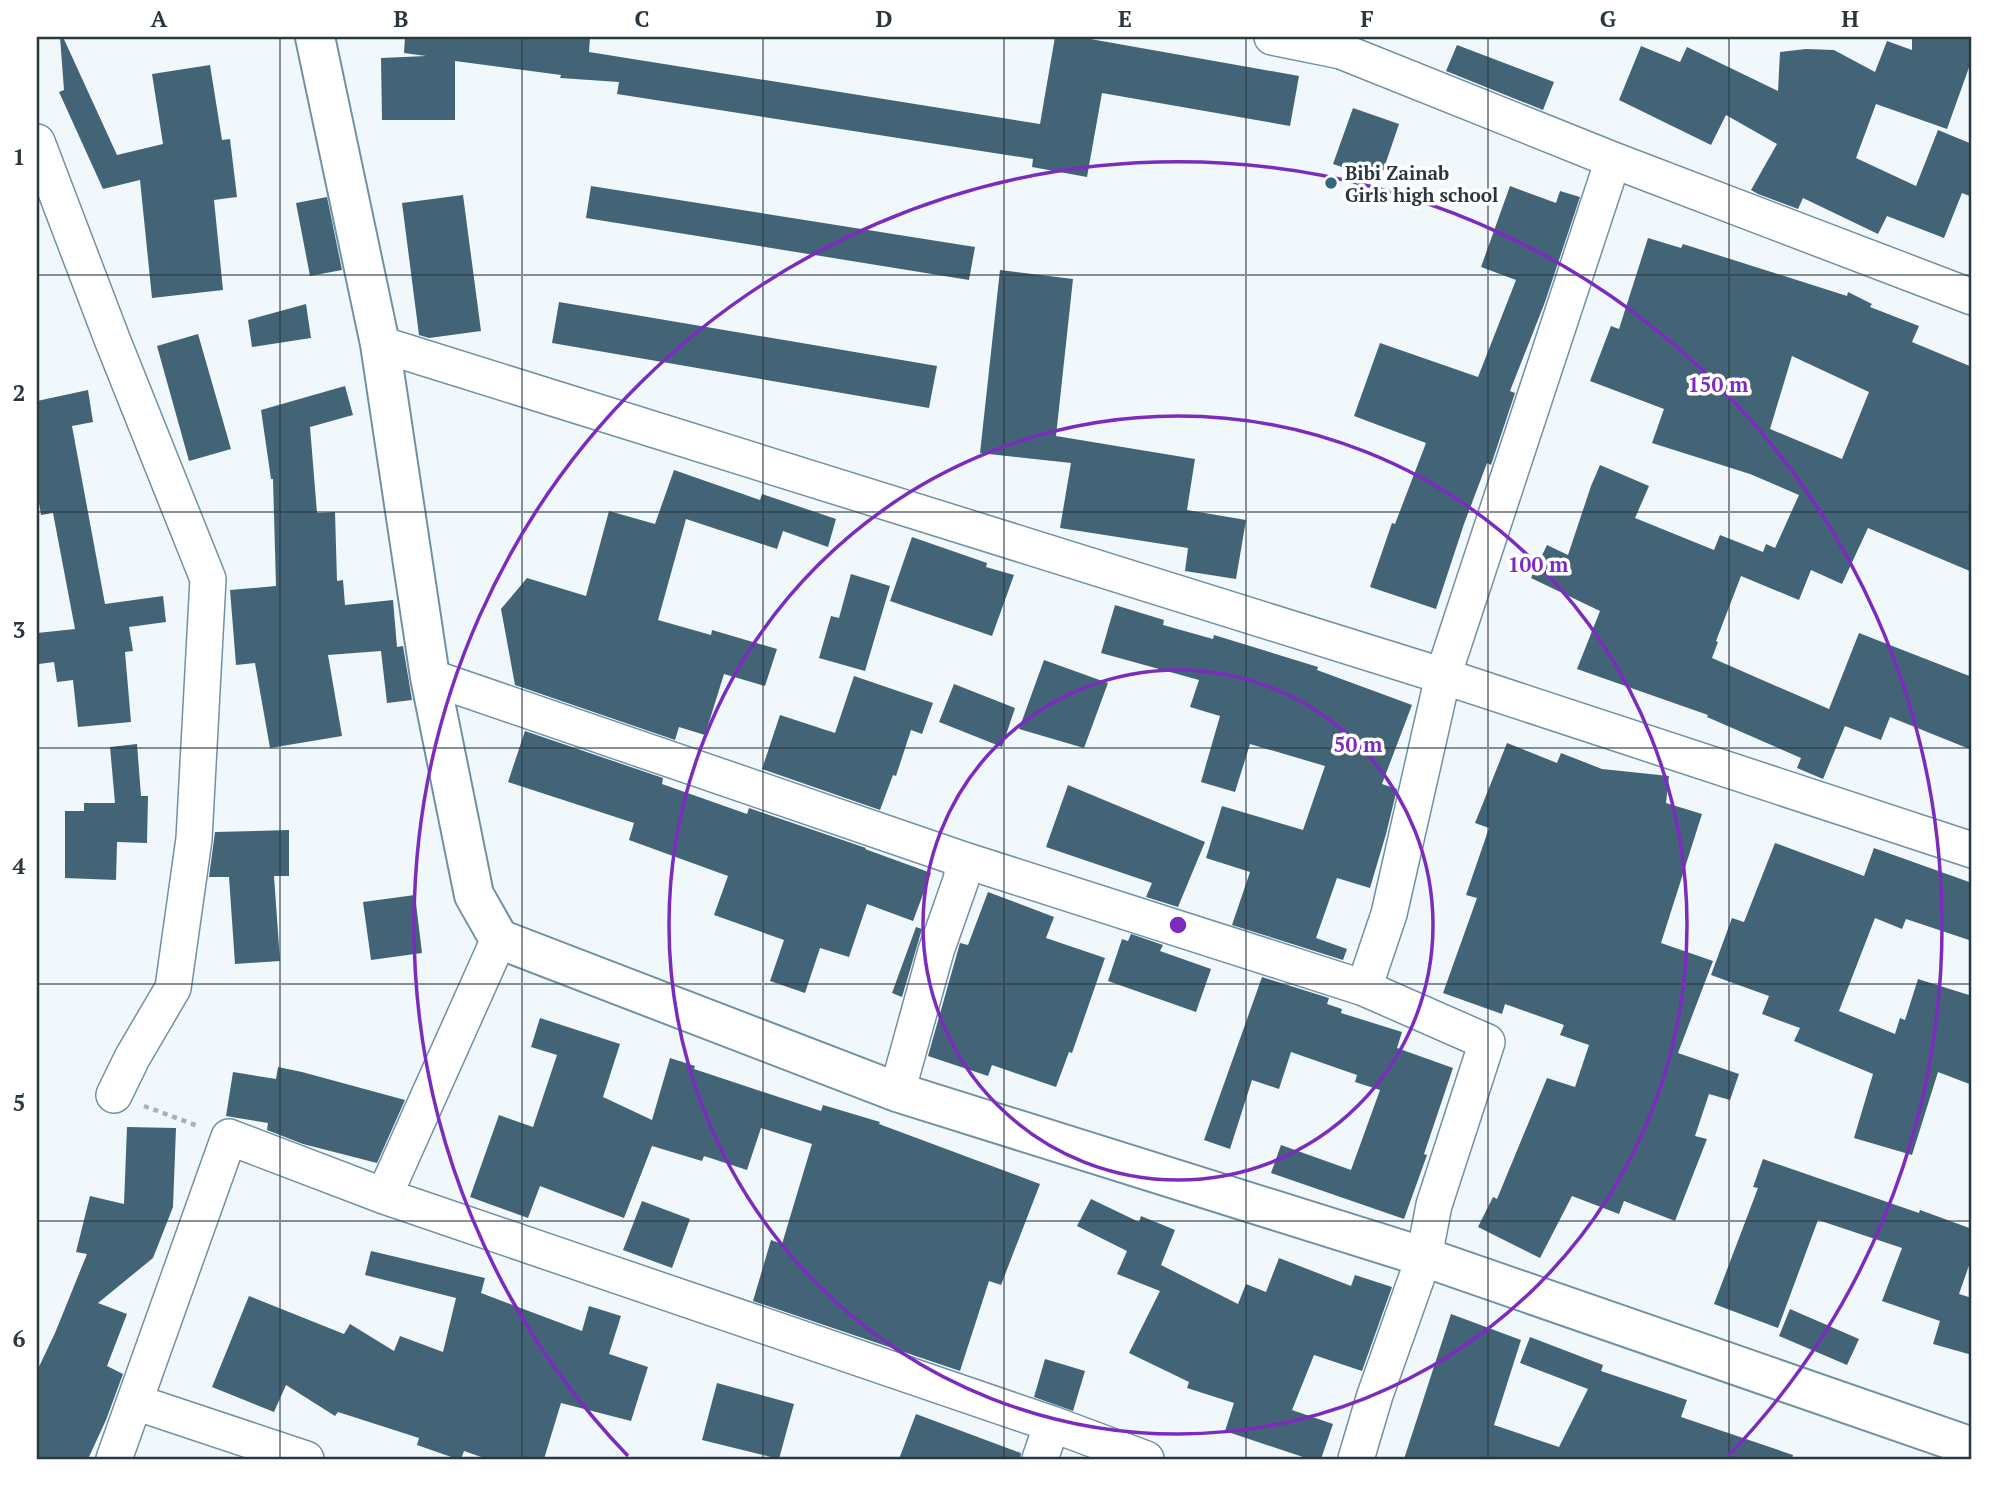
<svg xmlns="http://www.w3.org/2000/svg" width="2009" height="1496" viewBox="0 0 2009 1496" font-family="'PT Serif',serif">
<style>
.building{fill:#436476;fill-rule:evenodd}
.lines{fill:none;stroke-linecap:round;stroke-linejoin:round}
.minor-casing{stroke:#7091a5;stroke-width:38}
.major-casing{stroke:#7091a5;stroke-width:42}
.path{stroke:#a7b1b6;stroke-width:4.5;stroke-dasharray:5 5;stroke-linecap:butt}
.minor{stroke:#fff;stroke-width:35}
.major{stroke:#fff;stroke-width:38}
.grid{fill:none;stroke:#29373f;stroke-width:2;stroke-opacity:0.55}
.ring{fill:none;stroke:#7b2cbf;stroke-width:3.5}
.poi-dot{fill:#336884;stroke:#fff;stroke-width:2.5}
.labels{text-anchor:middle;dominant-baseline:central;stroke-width:7;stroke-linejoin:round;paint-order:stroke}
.poi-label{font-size:19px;font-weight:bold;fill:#29373f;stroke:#fff;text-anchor:start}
.centre{fill:#7b2cbf;stroke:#fff;stroke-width:3.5}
.ring-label{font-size:21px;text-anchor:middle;font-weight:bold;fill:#7b2cbf;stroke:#fff;stroke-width:7;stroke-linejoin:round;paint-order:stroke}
.neatline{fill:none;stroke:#29373f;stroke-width:2.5}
.grid-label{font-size:23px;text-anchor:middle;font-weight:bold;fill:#29373f}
</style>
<rect width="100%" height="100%" fill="#f1f8fc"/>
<path class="building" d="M 60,37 L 63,37 L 117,155 L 163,144 L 152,74 L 210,65 L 222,140 L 230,139 L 237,197 L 214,200 L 223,290 L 152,298 L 140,180 L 103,189 L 59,92 L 64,90 Z
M 405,37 L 590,37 L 589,52 L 1040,124 L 1055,37 L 1079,37 L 1299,76 L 1290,126 L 1102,93 L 1087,177 L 1032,167 L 1033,159 L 617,94 L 619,82 L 560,78 L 561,75 L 455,61 L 455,120 L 382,120 L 381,58 L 426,56 L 404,53 Z
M 1912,37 L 1972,37 L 1972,59 L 1947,129 L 1876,104 L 1856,158 L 1916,186 L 1938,130 L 1972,144 L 1972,197 L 1962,193 L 1944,238 L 1887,216 L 1878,234 L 1803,198 L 1798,209 L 1758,194 L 1751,190 L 1777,144 L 1726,115 L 1711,145 L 1619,100 L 1641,46 L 1680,62 L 1687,47 L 1778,91 L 1780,52 L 1806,49 L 1834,50 L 1875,72 L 1887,41 L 1912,50 Z
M 1457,45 L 1554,82 L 1543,110 L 1446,71 Z
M 1353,108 L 1399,124 L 1380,180 L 1333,164 Z
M 591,186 L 975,247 L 969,280 L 586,218 Z
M 1510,186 L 1556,203 L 1560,191 L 1580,197 L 1545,302 L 1510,391 L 1515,393 L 1491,465 L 1487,463 L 1464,524 L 1436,609 L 1370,587 L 1392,523 L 1395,524 L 1426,443 L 1354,416 L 1380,343 L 1478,377 L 1516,280 L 1481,267 Z
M 463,195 L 481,331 L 429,338 L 419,335 L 402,203 Z
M 327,197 L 342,270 L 310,276 L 296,203 Z
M 1648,238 L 1681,248 L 1683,244 L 1847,296 L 1848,292 L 1872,304 L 1870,307 L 1919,326 L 1912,342 L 1972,367 L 1972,572 L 1868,528 L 1842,584 L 1811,570 L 1799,600 L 1741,576 L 1716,641 L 1718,642 L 1712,658 L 1829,709 L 1859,633 L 1972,677 L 1972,750 L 1890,717 L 1881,740 L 1845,726 L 1823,779 L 1797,768 L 1801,758 L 1707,717 L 1708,715 L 1577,669 L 1600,611 L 1531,578 L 1547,545 L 1568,555 L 1591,486 L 1600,465 L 1649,486 L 1635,518 L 1714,550 L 1720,535 L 1763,552 L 1766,544 L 1775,548 L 1799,495 L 1750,474 L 1652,443 L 1664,409 L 1590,381 L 1611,326 L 1619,329 ZM 1792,356 L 1869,392 L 1842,459 L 1770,429 Z
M 1000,270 L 1073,279 L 1056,436 L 1195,459 L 1187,510 L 1246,520 L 1236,579 L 1185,571 L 1188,548 L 1060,528 L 1071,463 L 980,453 Z
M 559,302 L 937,366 L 929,408 L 552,343 Z
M 306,304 L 311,338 L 252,347 L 248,320 Z
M 198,334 L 231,449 L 189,461 L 157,346 Z
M 345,386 L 353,415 L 310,427 L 317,513 L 335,512 L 337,581 L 343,580 L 345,605 L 393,600 L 397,647 L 403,646 L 412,700 L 387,703 L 381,651 L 328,655 L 342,736 L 270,748 L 255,663 L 236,665 L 230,590 L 276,586 L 273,479 L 271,479 L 261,410 Z
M 88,390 L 93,422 L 72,426 L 105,604 L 163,596 L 166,622 L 129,627 L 133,651 L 125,652 L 131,722 L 78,727 L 73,680 L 57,682 L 54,662 L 39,664 L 37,648 L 37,633 L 75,629 L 53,513 L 41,515 L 37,490 L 37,401 Z
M 674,470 L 760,500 L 762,494 L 836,519 L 828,547 L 783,531 L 777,549 L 686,519 L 658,620 L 711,635 L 712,630 L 777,649 L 765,686 L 724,674 L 705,735 L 679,727 L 675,740 L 515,685 L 501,609 L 527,578 L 586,596 L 609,511 L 655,524 Z
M 912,537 L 987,563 L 986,567 L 1014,575 L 992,636 L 890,601 Z
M 851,574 L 890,586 L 865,671 L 819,658 L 831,616 L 839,618 Z
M 1115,605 L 1164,620 L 1163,625 L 1213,639 L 1214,635 L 1318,667 L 1317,670 L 1412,705 L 1382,784 L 1397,789 L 1386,834 L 1370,888 L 1337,878 L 1316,938 L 1347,949 L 1343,960 L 1232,925 L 1250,872 L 1206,858 L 1222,806 L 1303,830 L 1325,766 L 1250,744 L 1235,792 L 1201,782 L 1220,716 L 1190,707 L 1199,680 L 1101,653 Z
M 1044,660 L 1108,683 L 1084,748 L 1019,729 Z
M 854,676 L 933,703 L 922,734 L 911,730 L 896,776 L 893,775 L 880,810 L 762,769 L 780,715 L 835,733 Z
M 954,684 L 1015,708 L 1002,747 L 939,722 Z
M 525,731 L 663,778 L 662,784 L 747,814 L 749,808 L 866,848 L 865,849 L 931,873 L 913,921 L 867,904 L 849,957 L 820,948 L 805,993 L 770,981 L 784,940 L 714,915 L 728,876 L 629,840 L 634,823 L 508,782 Z
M 1507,743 L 1557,763 L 1561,753 L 1602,769 L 1669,776 L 1666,803 L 1702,814 L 1661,943 L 1713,961 L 1678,1053 L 1739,1074 L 1730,1100 L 1709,1094 L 1695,1136 L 1707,1139 L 1675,1221 L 1624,1201 L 1619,1214 L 1572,1196 L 1540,1258 L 1478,1227 L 1493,1197 L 1497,1199 L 1547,1078 L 1575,1087 L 1589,1045 L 1560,1035 L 1564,1025 L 1505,1004 L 1502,1014 L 1443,993 L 1477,898 L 1466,895 L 1489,828 L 1475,823 Z
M 137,744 L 141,796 L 148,796 L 147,843 L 117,842 L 116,880 L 65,878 L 65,811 L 84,811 L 84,803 L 115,803 L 110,747 Z
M 1068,785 L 1205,842 L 1178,907 L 1146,897 L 1152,883 L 1046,847 Z
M 289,830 L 289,876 L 274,876 L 280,961 L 235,964 L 229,877 L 209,877 L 215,832 Z
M 1775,843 L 1864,876 L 1874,848 L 1972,883 L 1972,941 L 1906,919 L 1902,929 L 1875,918 L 1839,1011 L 1895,1034 L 1900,1018 L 1905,1020 L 1918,979 L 1972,996 L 1972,1085 L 1938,1072 L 1912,1155 L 1854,1138 L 1873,1074 L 1794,1041 L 1800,1028 L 1762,1014 L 1769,996 L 1711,975 L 1732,918 L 1744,922 Z
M 988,892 L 1054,917 L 1046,938 L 1105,958 L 1072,1053 L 1069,1052 L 1056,1087 L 992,1065 L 988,1076 L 928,1056 L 960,943 L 968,945 Z
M 415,895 L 422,953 L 371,960 L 363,902 Z
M 916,927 L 922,929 L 902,997 L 892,993 Z
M 1131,934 L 1163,945 L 1160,951 L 1211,969 L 1196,1012 L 1108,981 L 1122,939 L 1128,941 Z
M 1262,977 L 1329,998 L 1327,1004 L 1342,1009 L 1341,1013 L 1402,1032 L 1397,1048 L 1453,1068 L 1424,1154 L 1427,1155 L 1404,1219 L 1271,1173 L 1281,1145 L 1351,1170 L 1380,1090 L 1355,1082 L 1357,1075 L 1291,1052 L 1279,1089 L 1252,1080 L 1230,1149 L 1204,1140 Z
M 540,1018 L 620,1044 L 603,1097 L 652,1120 L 670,1058 L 695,1066 L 694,1069 L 821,1111 L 823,1105 L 880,1122 L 879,1124 L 1040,1184 L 1001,1285 L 989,1281 L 960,1371 L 753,1301 L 771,1240 L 782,1244 L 812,1144 L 761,1128 L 747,1170 L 704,1156 L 702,1161 L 652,1146 L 624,1218 L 540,1186 L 528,1218 L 470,1197 L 499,1115 L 533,1127 L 557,1055 L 531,1047 Z
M 278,1067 L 302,1072 L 405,1100 L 377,1163 L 303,1144 L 267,1130 L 268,1123 L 226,1116 L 233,1072 L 276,1079 Z
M 127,1127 L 176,1128 L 173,1207 L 153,1258 L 98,1303 L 127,1314 L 107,1366 L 123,1374 L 106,1420 L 88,1459 L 37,1459 L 37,1371 L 55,1333 L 87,1254 L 76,1252 L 90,1196 L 124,1204 Z
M 1763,1159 L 1919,1213 L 1920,1210 L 1972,1229 L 1972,1257 L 1959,1294 L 1972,1298 L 1972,1355 L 1933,1344 L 1940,1321 L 1882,1301 L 1902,1248 L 1818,1220 L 1778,1328 L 1714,1304 L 1758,1188 L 1753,1187 Z
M 1091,1199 L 1139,1222 L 1141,1216 L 1175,1230 L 1161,1265 L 1238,1304 L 1246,1284 L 1266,1292 L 1279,1258 L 1351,1286 L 1355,1275 L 1392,1287 L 1362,1371 L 1314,1355 L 1292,1410 L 1333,1424 L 1321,1459 L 1309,1459 L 1225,1431 L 1234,1403 L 1187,1388 L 1189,1382 L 1129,1353 L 1160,1291 L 1117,1274 L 1127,1251 L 1077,1226 Z
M 642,1201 L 690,1219 L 672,1268 L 623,1250 Z
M 371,1251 L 485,1278 L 481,1293 L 582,1331 L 589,1306 L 621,1316 L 609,1354 L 648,1367 L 631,1421 L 561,1403 L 544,1459 L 487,1459 L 464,1451 L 461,1459 L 457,1459 L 417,1445 L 419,1438 L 338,1412 L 335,1416 L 286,1385 L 274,1412 L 212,1387 L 249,1296 L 344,1334 L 350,1324 L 394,1351 L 400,1336 L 443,1352 L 456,1298 L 365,1275 Z
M 1790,1309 L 1859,1339 L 1847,1365 L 1779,1336 Z
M 1451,1314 L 1521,1340 L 1494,1425 L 1559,1447 L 1588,1389 L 1520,1363 L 1530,1337 L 1603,1365 L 1601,1371 L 1687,1400 L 1681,1417 L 1793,1455 L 1792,1459 L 1404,1459 Z
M 1045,1359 L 1085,1371 L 1073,1411 L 1034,1397 Z
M 717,1383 L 794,1404 L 779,1459 L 702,1440 Z
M 916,1414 L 1021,1453 L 1020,1459 L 899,1459 Z"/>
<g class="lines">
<g class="minor-casing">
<path id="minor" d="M 1272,37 L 1341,51 L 1613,160 L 1972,297
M 37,142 L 112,339 L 208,579 L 194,839 L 173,988 L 132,1058 L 114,1095
M 380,344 L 1443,676 L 1972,850
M 430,677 L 964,860 L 1364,988 L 1487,1042 L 1434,1205 L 1424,1257 L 1375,1395 L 1356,1459
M 1364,988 L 1389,914 L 1443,676 L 1613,160
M 897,1092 L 936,951 L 961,880 L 964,860
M 384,1196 L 1052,1424 L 1146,1459
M 135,1402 L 306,1459
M 114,1459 L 229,1137 L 384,1196 L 499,939
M 1040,1459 L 1052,1424"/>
</g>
<g class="major-casing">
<path id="major" d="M 315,37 L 380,344 L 430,677 L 474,895 L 499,939 L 897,1092 L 1424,1257 L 1972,1447"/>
</g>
<path class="path" d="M 144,1106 L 198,1126"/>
<use href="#minor" class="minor"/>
<use href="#major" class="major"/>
</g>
<path class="grid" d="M 280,37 L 280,1459M 522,37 L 522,1459M 763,37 L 763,1459M 1004,37 L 1004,1459M 1246,37 L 1246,1459M 1488,37 L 1488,1459M 1729,37 L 1729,1459M 37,275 L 1972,275M 37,512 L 1972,512M 37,748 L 1972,748M 37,984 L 1972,984M 37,1221 L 1972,1221"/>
<g class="ring">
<circle cx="1178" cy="925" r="255"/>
<circle cx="1178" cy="925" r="509"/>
<path d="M628 1456A764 764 0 1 1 1728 1456"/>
</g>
<circle class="poi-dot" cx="1331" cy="183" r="7"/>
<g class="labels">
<g class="poi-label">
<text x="1345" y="172">Bibi Zainab<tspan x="1345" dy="22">Girls high school</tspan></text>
</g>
</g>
<circle cx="1178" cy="925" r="10" class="centre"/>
<g class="ring-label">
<text x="1718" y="392">150 m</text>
<text x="1538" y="572">100 m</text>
<text x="1358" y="752">50 m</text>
</g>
<rect width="2009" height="1496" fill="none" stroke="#ffffff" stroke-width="77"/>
<rect x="38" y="38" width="1932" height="1420" class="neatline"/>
<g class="grid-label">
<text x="159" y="27">A</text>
<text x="401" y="27">B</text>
<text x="642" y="27">C</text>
<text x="884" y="27">D</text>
<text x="1125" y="27">E</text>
<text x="1367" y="27">F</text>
<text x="1608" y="27">G</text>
<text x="1850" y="27">H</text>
<text x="19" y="165">1</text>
<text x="19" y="401">2</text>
<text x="19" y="638">3</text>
<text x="19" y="874">4</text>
<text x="19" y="1111">5</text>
<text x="19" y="1347">6</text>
</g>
</svg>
